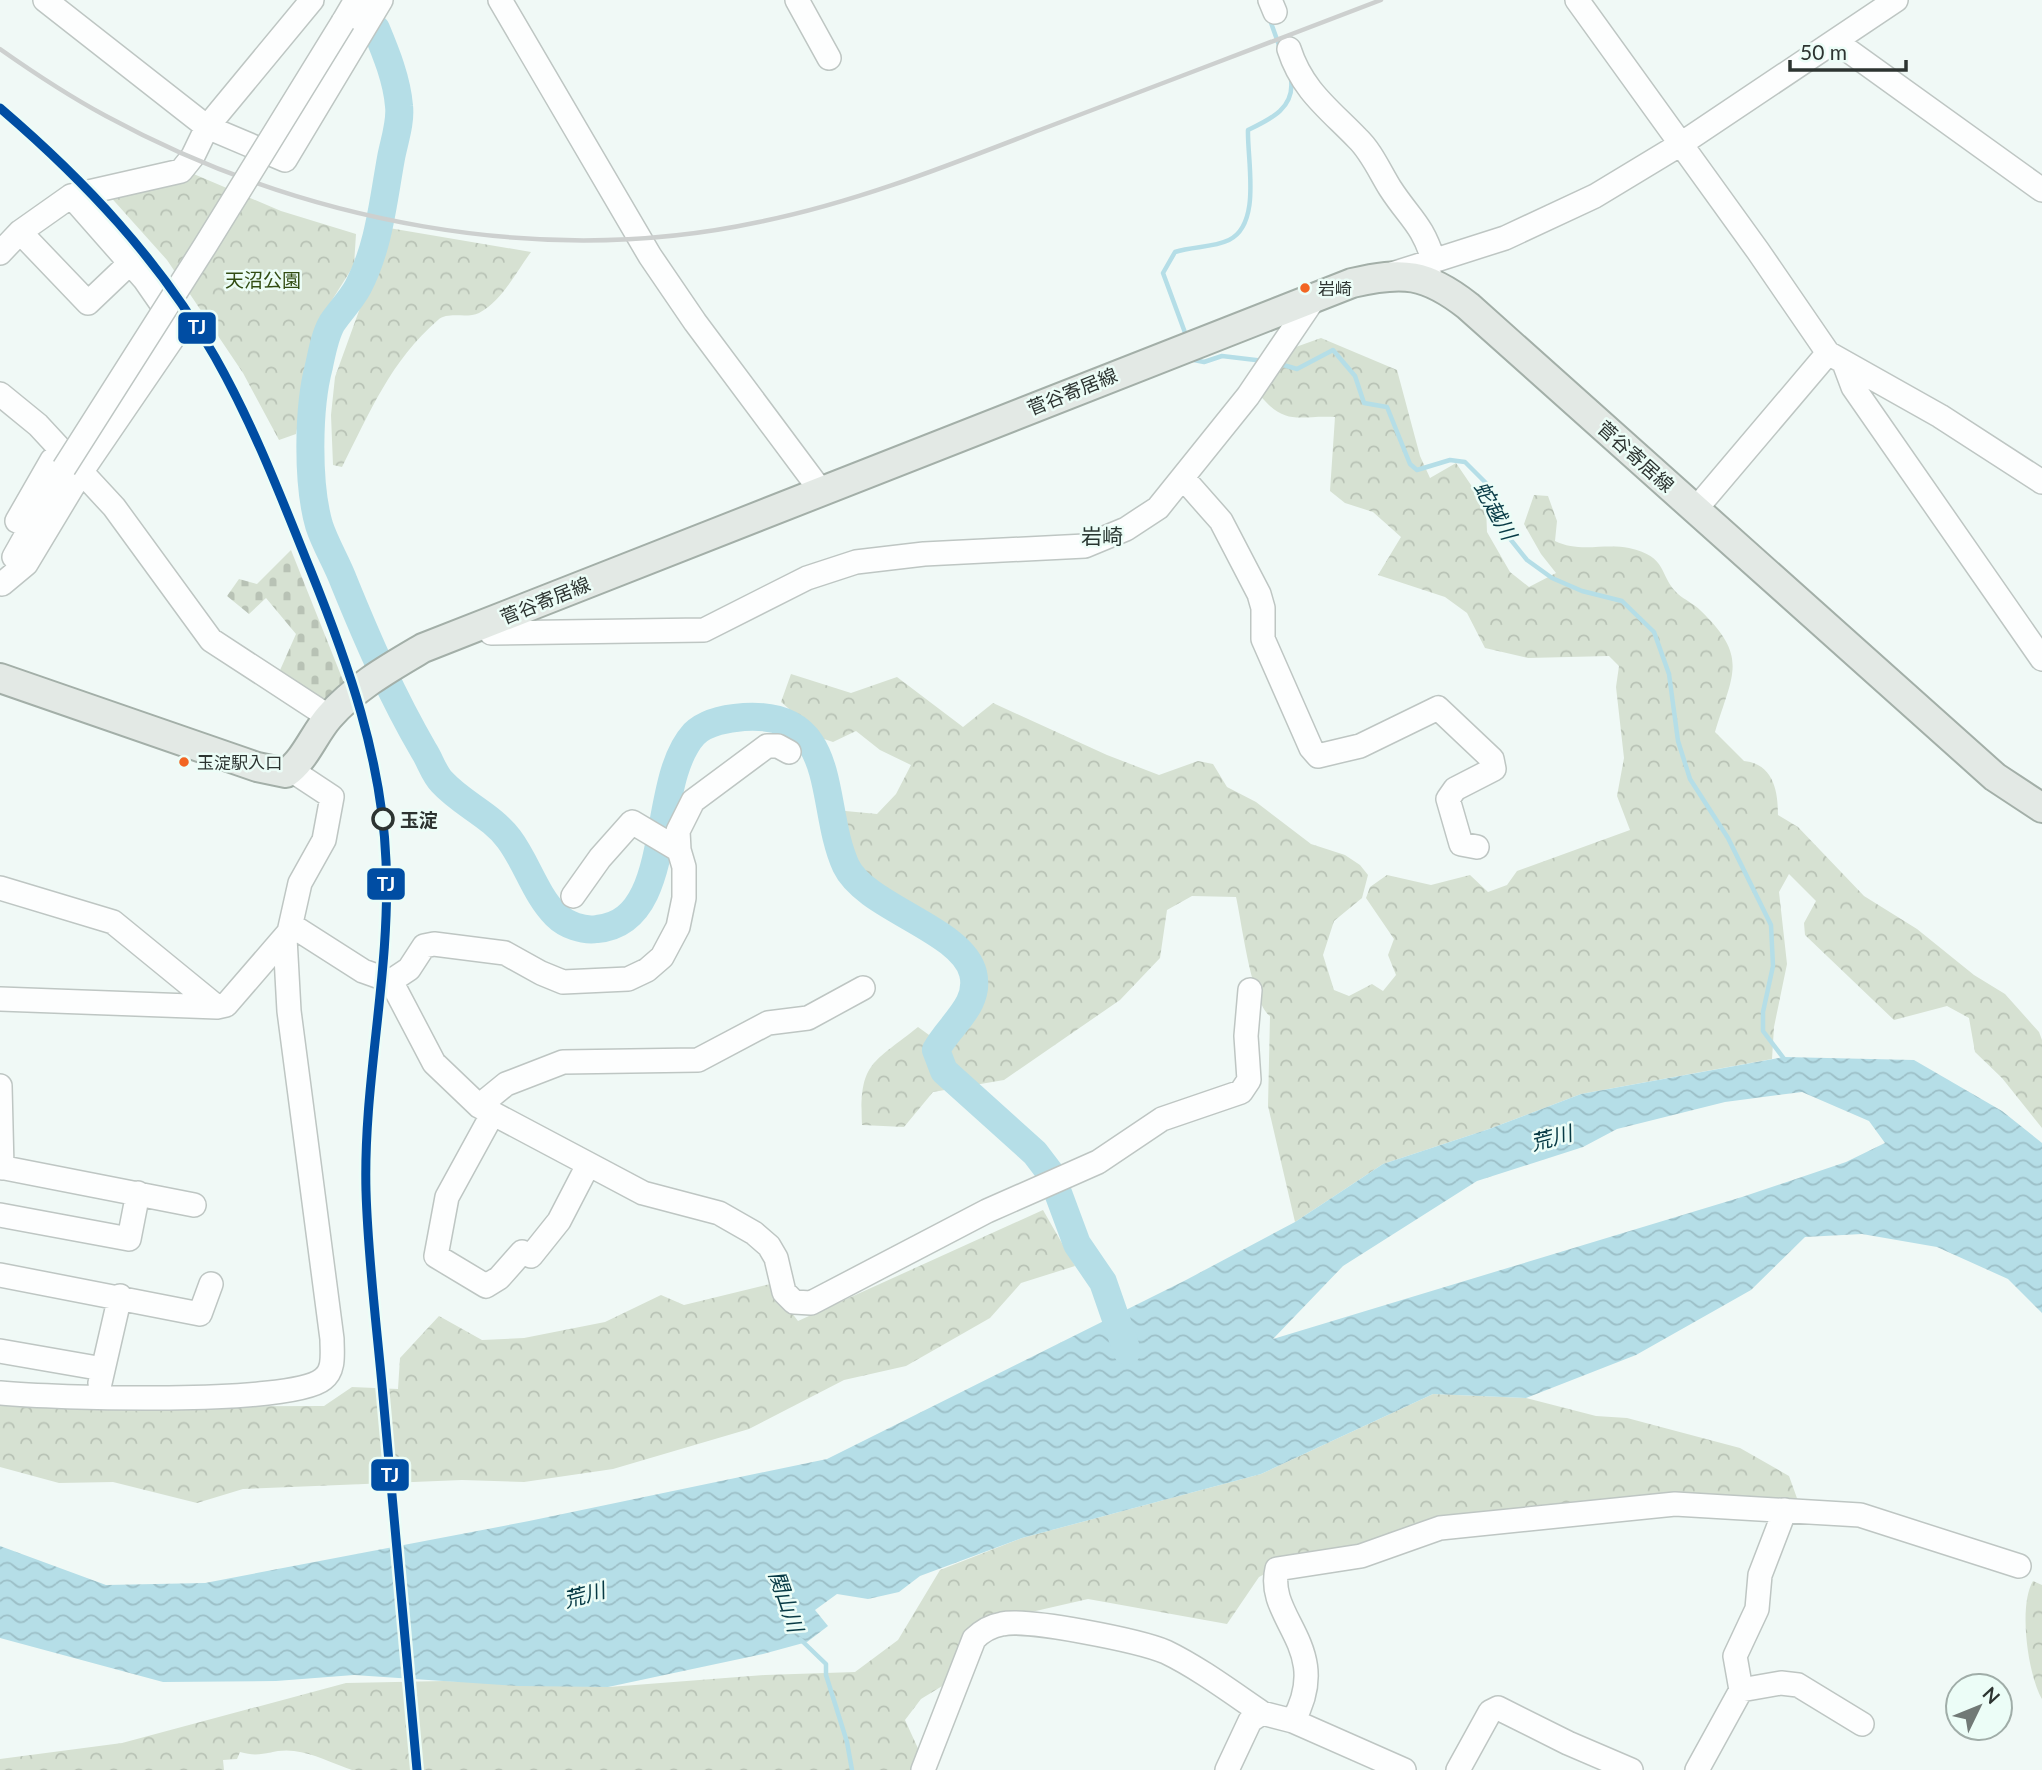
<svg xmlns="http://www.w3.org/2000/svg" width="2042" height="1770" viewBox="0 0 2042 1770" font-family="Lato,'Noto Sans JP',sans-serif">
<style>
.forest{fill:url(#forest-crowns)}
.cemetery{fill:url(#cemetery-stones)}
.water{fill:url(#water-waves);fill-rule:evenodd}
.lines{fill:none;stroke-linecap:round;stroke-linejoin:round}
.stream{stroke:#b5dee7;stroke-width:4.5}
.river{stroke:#b5dee7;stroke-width:28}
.minor-casing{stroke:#bec6c3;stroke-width:26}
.major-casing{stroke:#a3afa8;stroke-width:32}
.minor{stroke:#fdfefe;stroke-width:23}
.major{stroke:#e3e9e5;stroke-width:28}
.rail{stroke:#cdd0cf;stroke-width:4.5}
.minor-bridge-casing{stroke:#bec6c3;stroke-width:26;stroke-linecap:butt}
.minor-bridge{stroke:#fdfefe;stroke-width:23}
.rail-1-casing{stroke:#ecfdf7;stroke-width:14}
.rail-1{stroke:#004da3;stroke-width:9}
.bus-dot{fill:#f26522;stroke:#ecfdf7;stroke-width:2.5}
.stop-dot{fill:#ecfdf7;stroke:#2d3431;stroke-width:3.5}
.labels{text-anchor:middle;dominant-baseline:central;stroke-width:5;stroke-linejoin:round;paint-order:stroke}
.bus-label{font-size:17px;fill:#2d3431;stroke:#ecfdf7;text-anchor:start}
.park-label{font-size:19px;fill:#314c12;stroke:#ecfdf7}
.street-label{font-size:19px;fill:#2d3431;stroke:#ecfdf7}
.stop-label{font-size:19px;font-weight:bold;fill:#2d3431;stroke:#ecfdf7;text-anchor:start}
.water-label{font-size:21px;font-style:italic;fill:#073a45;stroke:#ecfdf7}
.neighbourhood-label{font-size:21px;fill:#283631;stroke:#ecfdf7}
.line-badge{stroke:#ecfdf7;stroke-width:2.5}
.badge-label{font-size:19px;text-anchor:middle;font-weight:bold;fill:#fff}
</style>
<defs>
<pattern id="forest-crowns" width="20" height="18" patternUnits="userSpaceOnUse" patternTransform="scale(1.75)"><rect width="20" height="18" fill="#d6e1d2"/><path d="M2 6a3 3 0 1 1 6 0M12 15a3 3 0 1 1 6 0" fill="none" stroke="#b8c2b5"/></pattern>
<pattern id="cemetery-stones" width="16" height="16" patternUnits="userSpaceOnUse" patternTransform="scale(1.75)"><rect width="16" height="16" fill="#d6e1d2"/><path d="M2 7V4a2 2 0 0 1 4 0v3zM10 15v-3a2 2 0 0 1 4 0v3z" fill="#b8c2b5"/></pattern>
<pattern id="water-waves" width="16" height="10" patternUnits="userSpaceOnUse" patternTransform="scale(1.75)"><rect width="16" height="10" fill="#b5dee7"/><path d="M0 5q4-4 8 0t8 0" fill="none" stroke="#9cbfc7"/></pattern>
</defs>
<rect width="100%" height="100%" fill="#f0f9f6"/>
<path class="forest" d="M 189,172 L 281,211 L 356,234 L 354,265 L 317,324 L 296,434 L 279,440 L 243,373 L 167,260 L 107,193 Z
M 389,228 L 531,252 C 516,272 502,301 479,313 C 467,319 448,311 438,320 C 391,360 369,414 342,467 L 333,465 L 331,415 L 335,377 Z
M 1321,338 L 1397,370 L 1420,456 L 1430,478 L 1456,463 L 1486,507 L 1487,532 L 1510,572 L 1529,587 L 1556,573 L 1541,554 L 1524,524 L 1534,495 L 1548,496 L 1557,521 L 1555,541 C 1579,553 1604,543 1629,548 C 1669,557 1658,575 1678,594 C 1685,600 1694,604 1700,610 C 1749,657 1733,673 1715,732 L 1744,761 C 1773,764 1778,790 1778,815 L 1798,827 L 1864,896 L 1917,929 L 1974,975 L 2005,994 L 2039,1032 L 2042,1040 L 2042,1128 L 2002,1078 L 1975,1052 L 1969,1018 L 1947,1006 L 1894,1020 L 1805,935 L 1804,923 L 1816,901 L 1789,874 L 1779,892 L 1787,964 L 1774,1027 L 1772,1059 L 1581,1094 L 1489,1129 L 1383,1164 L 1295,1222 L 1268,1106 L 1270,1016 C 1251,1001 1242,923 1236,897 L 1192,896 L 1167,910 L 1160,958 L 1120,1000 L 1004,1080 L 933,1092 L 904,1127 L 862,1125 C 859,1062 872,1064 918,1027 L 936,1040 C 960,1025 995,1000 977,967 C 971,957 964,951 960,939 L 861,879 L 843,847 L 835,810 L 877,814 L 896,794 L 911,765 L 880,750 L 856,731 L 833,742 L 824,739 L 781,702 L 791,674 L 851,693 L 897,677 L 963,727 L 993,703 L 1107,755 L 1159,775 L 1198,761 L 1213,764 L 1227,787 L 1256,802 L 1311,844 L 1345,855 L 1360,865 L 1368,875 L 1362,898 L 1334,921 L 1323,955 L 1334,990 L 1349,996 L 1372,984 L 1383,991 L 1396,975 L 1388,955 L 1394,939 L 1366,898 L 1370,887 L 1387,875 L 1431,885 L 1470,875 L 1488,892 L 1507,885 L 1517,871 L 1630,830 L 1617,796 L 1624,758 L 1616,687 L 1619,666 L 1609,656 L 1528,658 L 1485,648 L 1467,613 L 1445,597 L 1378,575 L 1401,537 L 1373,512 L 1345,503 L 1330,491 L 1335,417 C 1298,415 1285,427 1259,394 L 1293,348 Z
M 1043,1210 L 1075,1266 L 1021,1283 L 990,1318 L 906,1366 L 844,1380 L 749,1429 L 613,1469 L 524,1482 L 462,1480 L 243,1489 L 197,1503 L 113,1482 L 59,1483 L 0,1467 L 0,1403 L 127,1407 L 324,1406 L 352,1387 L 398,1389 L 400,1358 L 439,1316 L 482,1340 L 524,1338 L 605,1322 L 661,1295 L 684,1305 L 770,1284 L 798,1321 Z
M 1433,1394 L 1526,1398 L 1596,1416 L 1627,1418 L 1740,1448 L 1789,1476 L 1798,1501 L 1380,1542 L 1293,1559 L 1259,1577 L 1227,1624 L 1088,1599 L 992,1621 L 952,1680 L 921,1699 L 905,1720 L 921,1755 L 916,1770 L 352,1770 C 334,1764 313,1753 294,1751 C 272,1748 263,1759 240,1752 L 237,1759 L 223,1760 L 224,1770 L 0,1770 L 0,1759 L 122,1743 L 346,1683 L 444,1681 L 609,1687 L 765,1675 L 855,1672 L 898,1640 L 940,1570 L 1022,1538 L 1261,1474 Z
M 2033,1581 L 2042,1585 L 2042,1699 C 2028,1675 2018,1606 2033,1581 Z"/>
<path class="cemetery" d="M 291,550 L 346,688 L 327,708 L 277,677 L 296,634 L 266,598 L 249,614 L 227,596 L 239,579 L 257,584 Z"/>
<path class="water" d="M 1784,1057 L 1914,1060 L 2002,1111 L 2042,1143 L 2042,1313 L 2008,1279 L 1937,1247 L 1862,1234 L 1805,1237 L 1751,1290 L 1636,1355 L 1526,1398 L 1433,1394 L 1261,1474 L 1022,1538 L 920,1576 L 899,1592 L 868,1599 L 837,1594 L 815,1610 L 828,1626 L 807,1642 L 763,1654 L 608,1687 L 518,1686 L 354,1675 L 276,1681 L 163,1682 L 0,1638 L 0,1546 L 106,1585 L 205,1583 L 529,1521 L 827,1459 L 1186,1280 L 1295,1222 L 1383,1164 L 1489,1129 L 1581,1094 ZM 1802,1092 L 1869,1121 L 1885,1143 L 1846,1162 L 1742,1197 L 1273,1339 L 1343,1266 L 1477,1181 L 1583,1147 L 1617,1129 L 1725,1102 Z"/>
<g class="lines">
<path class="stream" d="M 1270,20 L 1280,48
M 1187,338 L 1163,273 L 1175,252 C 1193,246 1212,248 1229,240 C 1262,224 1247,160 1248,130 C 1271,119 1295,108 1291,79
M 1193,356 L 1194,360 L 1204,362 L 1222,356 L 1264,361
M 1280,364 L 1297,369 L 1333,350 L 1355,376 L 1364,403 L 1387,407 L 1410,464 L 1417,470 L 1450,460 L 1465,462 L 1487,484 L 1503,530 L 1527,560 L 1552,578 L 1582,591 L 1622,601 L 1654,632 L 1669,674 L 1678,741 L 1690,779 L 1728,838 L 1771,925 L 1773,966 L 1763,1012 L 1763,1031 L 1785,1060
M 800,1639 L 826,1664 L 826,1675 L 847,1742 L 852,1770"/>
<path class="river" d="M 376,29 C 386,53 397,80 399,106 C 401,122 394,142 391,158 C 383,202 379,247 358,287 C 351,300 340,311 332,323 C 325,335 322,352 319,366 C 308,407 307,483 319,525 C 325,544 337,563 344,582 C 368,641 392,696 424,751 C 430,760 434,774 442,782 C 462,804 491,815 509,839 C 527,863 535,894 556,915 C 566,925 583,931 597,929 C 677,922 649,783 694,734 C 706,722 729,718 744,717 C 842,711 818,805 846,866 C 866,908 962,929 973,973 C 981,1005 950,1024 936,1050 L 944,1071 L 1035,1153 L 1051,1174 L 1077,1244 L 1103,1282 L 1127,1351"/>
<g class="minor-casing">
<path id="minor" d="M 45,0 L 207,127 L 285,160 L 381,0
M 500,0 L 650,256 L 695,322 L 821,491
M 797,0 L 829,58
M 1270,0 L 1275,12
M 1577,0 L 1758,251 L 1828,353 L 1940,416 L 2042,482
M 343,22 L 356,0
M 1835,41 L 2042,190
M 1289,49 C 1302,90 1329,109 1357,138 C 1371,151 1380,172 1390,188 C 1410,219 1422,223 1434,262
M 20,232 L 88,303 L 130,263
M 0,253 L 20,232 L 71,196 L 181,171 L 193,156 L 207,127 L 312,0
M 1392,274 L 1505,238 L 1595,196 L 1681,144 L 1896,0
M 1844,363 L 1853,387 L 2042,659
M 0,394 L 38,425 L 114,507 L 211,640 L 329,717
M 1184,479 L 1221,521 L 1259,594 L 1263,608 L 1263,639 L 1311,748 L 1318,756 L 1360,746 L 1438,708 L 1492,759 L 1494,769 L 1455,789 L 1448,799 L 1461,844 L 1477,847
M 1695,510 L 1828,353
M 17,521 L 52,460
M 14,557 L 64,468
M 2,584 L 26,564 L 82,471 L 179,329 L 145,280 L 71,196
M 489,623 L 491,633 L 704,630 L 807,578 L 856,562 L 924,554 L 1085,546 L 1126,529 L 1158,508 L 1248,396 L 1315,297
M 0,888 L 113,922 L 217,1007
M 573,896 L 600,858 L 632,822 L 679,850
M 291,925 L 363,971 L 391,981 L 434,1063 L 479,1106 L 643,1193 L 719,1213 L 754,1233 L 769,1246 L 776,1258 L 784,1292 L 794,1302 L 811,1303 L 987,1211 L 1098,1162 L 1162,1119 L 1241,1092 L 1249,1080 L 1246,1036 L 1250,990
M 391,981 L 409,969 L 424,946 L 434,944 L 505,953 L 541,973 L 563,982 L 628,979 L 647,970 L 662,957 L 678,927 L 684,898 L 684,867 L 679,850 L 678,831 L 693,801 L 767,746 L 778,746 L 789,752
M 0,999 L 217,1007 L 226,1005 L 289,932 L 300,883 L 324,840 L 332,797 L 291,770
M 0,1086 L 2,1168
M 479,1106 L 506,1084 L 563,1062 L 698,1060 L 768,1023 L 808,1018 L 863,988
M 493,1113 L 447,1197 L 436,1256 L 486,1286 L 499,1278 L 522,1252 L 531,1256 L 559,1221 L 588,1165
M 0,1167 L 194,1205
M 0,1215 L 129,1239 L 138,1193
M 0,1275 L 200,1314 L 211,1284
M 0,1351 L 103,1369
M 100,1383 L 120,1296
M 0,1393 C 51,1398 291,1406 323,1379 C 335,1370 332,1353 332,1339 L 289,1011 L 285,938
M 1741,1690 L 1781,1683 L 1798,1685 L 1862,1724
M 1293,1721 C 1334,1648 1265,1619 1277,1569 L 1361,1556 L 1440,1528 L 1675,1504 L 1860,1515 L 2019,1566
M 923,1770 L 974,1639 C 982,1631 990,1626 1002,1624 C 1027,1618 1140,1641 1166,1652 C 1199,1668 1231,1692 1262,1713
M 1227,1770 L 1250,1721 L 1262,1713 L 1293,1721 L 1404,1770
M 1458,1770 L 1490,1712 L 1498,1708 L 1568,1743 L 1631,1770
M 1697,1770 L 1741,1690 L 1735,1656 L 1757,1609 L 1760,1575 L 1785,1510"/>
</g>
<g class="major-casing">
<path id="major" d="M 0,678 L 257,767 L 286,773 C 305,760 314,734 329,717 C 355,687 389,668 423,648 L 1352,283 C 1403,271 1426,273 1468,306 L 1995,777 L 2042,808"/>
</g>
<use href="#minor" class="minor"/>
<use href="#major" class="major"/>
<path class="rail" d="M 0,49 C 34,73 69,96 106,116 C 301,222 540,269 759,222 C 858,202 952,164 1045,128 C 1157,85 1269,43 1381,0"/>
<g class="minor-bridge-casing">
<path id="minor-bridge" d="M 64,468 L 205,246 L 343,22"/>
</g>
<use href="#minor-bridge" class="minor-bridge"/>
<g class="rail-1-casing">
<path id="rail-1" d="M 0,108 C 84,180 160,260 215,357 C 253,424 281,497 310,569 C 348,663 382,759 386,861 C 391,972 363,1081 366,1191 C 368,1260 377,1328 383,1396 C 394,1521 406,1645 417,1770"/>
</g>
<use href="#rail-1" class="rail-1"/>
</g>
<g class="bus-dot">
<circle cx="1305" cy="288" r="6"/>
<circle cx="184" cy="762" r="6"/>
</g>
<circle class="stop-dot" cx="383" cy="819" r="10"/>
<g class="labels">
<g class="bus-label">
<text x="1318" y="288">岩崎</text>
<text x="197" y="762">玉淀駅入口</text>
</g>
<g class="park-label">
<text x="263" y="279">天沼公園</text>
</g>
<g class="street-label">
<text transform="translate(1072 391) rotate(-22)">菅谷寄居線</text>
<text transform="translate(1636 456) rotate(42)">菅谷寄居線</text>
<text transform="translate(545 600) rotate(-22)">菅谷寄居線</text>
</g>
<g class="stop-label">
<text x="400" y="819">玉淀</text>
</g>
<g class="water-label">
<text transform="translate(1496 510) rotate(61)">蛇越川</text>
<text transform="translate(1551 1137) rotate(-15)">荒川</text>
<text transform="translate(584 1594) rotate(-15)">荒川</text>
<text transform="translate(787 1601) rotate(71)">関山川</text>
</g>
<g class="neighbourhood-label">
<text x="1102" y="535">岩崎</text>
</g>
</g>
<g class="line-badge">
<rect x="177" y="311" width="40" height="34" rx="7" fill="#004da3"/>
<rect x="366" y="867" width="40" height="34" rx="7" fill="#004da3"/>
<rect x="370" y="1458" width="40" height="34" rx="7" fill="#004da3"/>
</g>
<g class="badge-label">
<text x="197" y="334">TJ</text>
<text x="386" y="891">TJ</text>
<text x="390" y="1482">TJ</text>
</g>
<g transform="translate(1979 1707) rotate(47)"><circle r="33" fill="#ecfdf7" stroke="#a0ada8" stroke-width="2"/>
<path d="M0-5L12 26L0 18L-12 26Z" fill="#717976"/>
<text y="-10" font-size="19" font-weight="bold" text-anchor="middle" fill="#2d3431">N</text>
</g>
<path d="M1790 60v10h116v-10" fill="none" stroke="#2d3431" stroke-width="3.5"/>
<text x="1800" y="60" font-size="21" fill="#2d3431" stroke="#ecfdf7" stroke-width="5" paint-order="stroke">50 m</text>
</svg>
